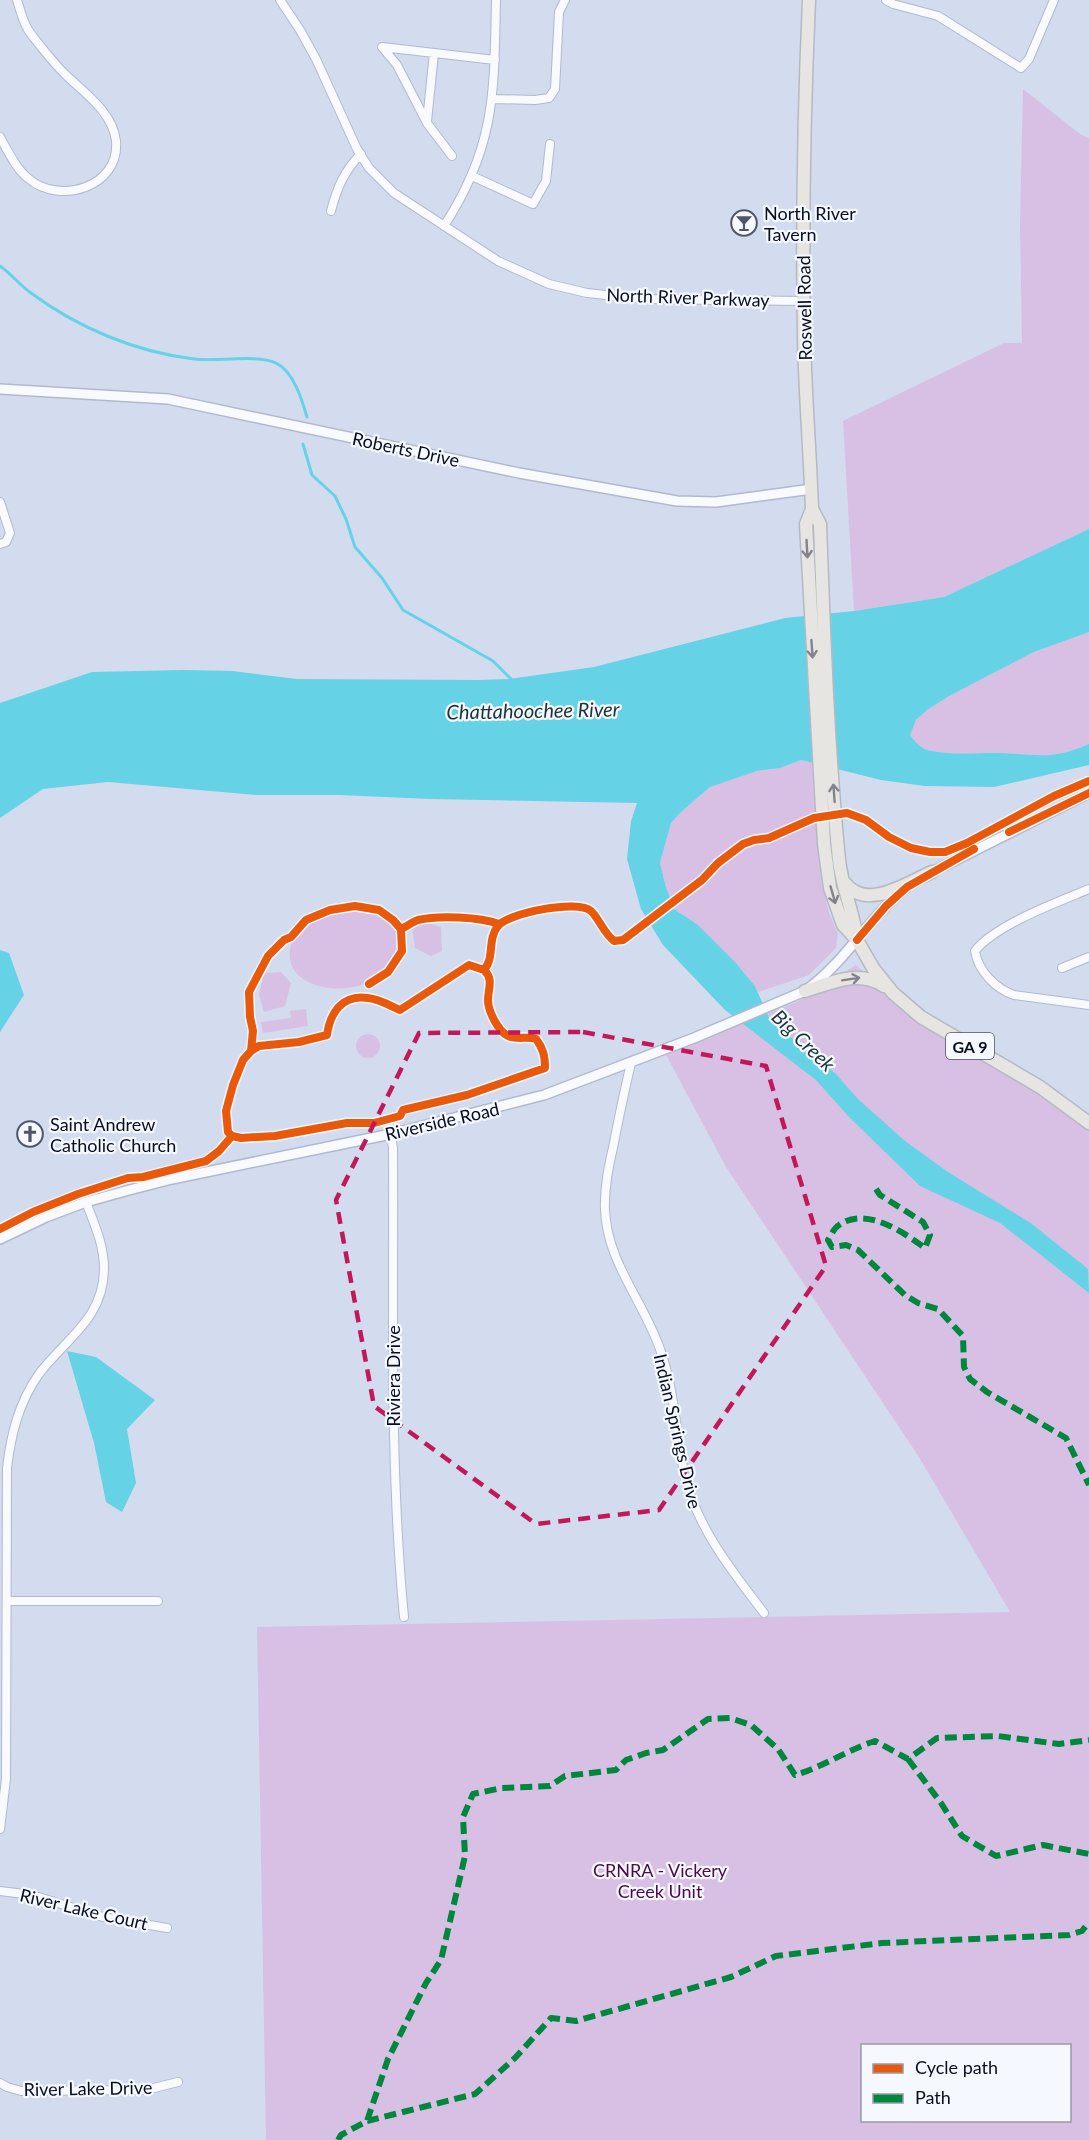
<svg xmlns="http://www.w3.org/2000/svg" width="1089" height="2140" viewBox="0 0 1089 2140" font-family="Lato,sans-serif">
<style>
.green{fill:#d7c0e3;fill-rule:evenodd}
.water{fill:#66d2e5}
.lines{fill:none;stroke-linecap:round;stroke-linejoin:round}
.stream{stroke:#66d2e5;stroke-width:3}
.minor-casing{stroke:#b1b9cd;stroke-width:10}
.tertiary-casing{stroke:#b1b9cd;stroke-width:12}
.primary-casing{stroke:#b5b9c5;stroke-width:15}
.minor{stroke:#f8fafd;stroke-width:8}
.tertiary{stroke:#f8fafd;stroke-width:9}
.primary{stroke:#e7e5e1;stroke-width:12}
.quiet{stroke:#00873e;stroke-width:6;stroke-dasharray:12 6;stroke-linecap:butt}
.cycleway-casing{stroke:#f5f8fe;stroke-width:11}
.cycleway{stroke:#e8590c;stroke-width:8}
.oneway{stroke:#83848b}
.marked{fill:none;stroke:#c2185b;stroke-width:4.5;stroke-dasharray:12 8;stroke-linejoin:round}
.labels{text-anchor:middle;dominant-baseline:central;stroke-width:4.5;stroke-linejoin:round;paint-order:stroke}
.shield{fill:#f5f8fe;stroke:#4f5464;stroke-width:1.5}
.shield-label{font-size:16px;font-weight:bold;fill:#080e22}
.poi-label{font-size:18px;fill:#080e22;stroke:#f5f8fe;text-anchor:start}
.street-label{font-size:18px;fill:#080e22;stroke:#f5f8fe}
.park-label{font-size:18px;fill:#4a0a4b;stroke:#f5f8fe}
.water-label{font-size:20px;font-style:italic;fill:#1c3437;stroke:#f5f8fe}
</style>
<rect width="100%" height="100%" fill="#d3dbef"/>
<path class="green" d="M 1023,89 L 1080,134 L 1089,138 L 1089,529 L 944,597 L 854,611 L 843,421 L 1004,343 L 1022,343 L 1020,225 Z
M 1089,632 L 1089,744 C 1048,762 1034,753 993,753 C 973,753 951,755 932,751 C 922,750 916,743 909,736 L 916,720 L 927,710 L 949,696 L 1034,652 Z
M 801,760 L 812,763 L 821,879 L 829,913 L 838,934 L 836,948 L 809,975 L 758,992 L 755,986 L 735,962 L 698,925 L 674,909 L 666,887 L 660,863 L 671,823 L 681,812 L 710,787 L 757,771 L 780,768 Z
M 344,908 C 354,908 363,907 372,910 C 398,919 408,945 389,967 C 382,976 369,982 358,986 C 330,994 281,983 291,945 C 293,937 297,930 303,925 C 313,915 330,911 344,908 Z
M 422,921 L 441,927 L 442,951 L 431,956 L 415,948 L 412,927 Z
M 856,965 L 887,993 L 1089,1126 L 1089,2140 L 266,2140 L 257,1627 L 1010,1612 L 919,1457 L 726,1167 L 665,1053 L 797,1002 ZM 862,2046 L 1070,2046 L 1070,2120 L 862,2120 Z
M 281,972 L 291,983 L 285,1006 L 264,1012 L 259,994 L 264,973 Z
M 306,1009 L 308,1026 L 263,1033 L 261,1022 L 291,1018 L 290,1011 Z
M356 1046a12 12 0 1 1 24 0a12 12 0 1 1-24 0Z"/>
<path class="water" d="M 1089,529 L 1089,632 L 1034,652 L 949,696 L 927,710 L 916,720 L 910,735 C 916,743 922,750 932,751 C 951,755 973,753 993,753 C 1034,753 1048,762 1089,744 L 1089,765 L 994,787 L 925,786 L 881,780 L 801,760 L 780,768 L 757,771 L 710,787 L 681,812 L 671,823 L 660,863 L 666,887 L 674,909 L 698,925 L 735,962 L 755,986 L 770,1020 L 836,1074 L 858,1099 L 905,1141 L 948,1172 L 1032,1224 L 1088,1269 L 1089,1293 L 1000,1223 L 920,1186 L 849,1117 L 816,1080 L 725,1010 L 663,945 L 641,909 L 627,859 L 631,821 L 637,803 L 430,799 L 340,795 L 256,795 L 108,782 L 43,789 L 0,818 L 0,703 L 92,672 L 183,670 L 233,671 L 297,679 L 477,680 L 509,679 L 594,667 L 785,618 L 854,611 L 944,597 Z
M 0,950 L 9,953 L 24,995 L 0,1032 Z
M 67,1351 L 96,1357 L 155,1400 L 127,1429 L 136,1483 L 122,1512 L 106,1502 L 94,1443 Z"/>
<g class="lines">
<path class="stream" d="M 0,266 C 11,274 20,285 31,293 C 78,328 136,352 194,359 C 217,362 256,354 276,363 C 294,372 302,400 307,417
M 303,444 L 312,475 L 335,496 L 346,519 L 355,547 L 382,578 L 403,610 L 493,661 L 512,680"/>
<g class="minor-casing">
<path id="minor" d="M 280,0 L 300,30 L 316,59 L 357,149 L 369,168 L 394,193 L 498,261 L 549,284 L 587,293 L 644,299 L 803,301
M 886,0 L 893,4 L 938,16 L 1021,68 L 1029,59 L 1054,0
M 493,99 L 535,100 L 549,98 L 555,89 L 559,12 L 565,0
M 427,121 L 434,53
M 0,137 C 8,151 16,169 29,179 C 60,205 120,187 116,141 C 113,113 86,94 67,76 C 54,64 42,48 31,34 C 23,24 21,12 17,0
M 452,156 L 427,123 L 397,65 L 382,47 L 495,60
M 472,176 L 533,204 L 546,181 L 550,144
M 331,211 C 337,188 344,171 361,154
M 444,226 C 496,146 494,92 496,0
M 0,502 L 10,533 L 6,542 L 0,544
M 1089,889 C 1058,902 995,925 975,951 C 978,971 996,989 1014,995 L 1089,1005
M 1062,968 L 1089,957
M 631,1063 C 625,1089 619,1116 614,1143 C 609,1165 604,1187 605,1210 C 607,1263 645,1303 661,1352 C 675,1392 676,1436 685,1477 C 698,1529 732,1571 764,1613
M 391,1134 L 393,1148 C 394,1304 389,1461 404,1617
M 7,1601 L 158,1601
M 0,1829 L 6,1779 L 7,1468 C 11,1434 19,1402 39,1374 C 66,1338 104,1319 104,1268 C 104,1245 94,1223 86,1202
M 0,1891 L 32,1895 L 103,1917 L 167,1928
M 0,2083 L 7,2087 L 21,2091 L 146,2090 L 178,2082"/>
</g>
<g class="tertiary-casing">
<path id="tertiary" d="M 0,389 L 168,399 L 519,473 L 677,501 L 716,502 L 812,489
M 928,874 L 1089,793
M 0,1239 L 46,1217 L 86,1202 L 129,1190 L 172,1179 L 391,1134 L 544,1095 L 694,1038 L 805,991 C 845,963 868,918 906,888"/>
</g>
<g class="primary-casing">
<path id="primary" d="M 809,0 C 804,112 802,224 804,336 C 805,394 810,451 812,509 L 806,524 L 824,844 L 830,888 L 843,925 L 857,940 L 873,968 L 893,993 L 921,1017 L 1040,1087 L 1089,1123
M 812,509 L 820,524 C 824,636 828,749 839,860 C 842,888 854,913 857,940
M 844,882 C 866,912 906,883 932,872
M 805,991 C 831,983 859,969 884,986"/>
</g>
<use href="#minor" class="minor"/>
<use href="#tertiary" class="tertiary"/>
<use href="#primary" class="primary"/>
<path class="quiet" d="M 876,1189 L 880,1195 L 923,1222 L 930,1235 L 925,1248 C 903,1232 866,1206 839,1225 C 834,1228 831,1235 828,1240 L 832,1247 L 846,1245 L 858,1250 L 905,1295 L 918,1303 L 938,1309 L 963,1336 L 964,1367 L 970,1379 L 987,1392 L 1066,1438 L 1089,1485
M 908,1759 L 941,1803 L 962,1836 L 996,1856 L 1043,1845 L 1089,1854
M 367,2121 L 475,2094 L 515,2058 L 551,2018 L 576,2021 L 731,1977 L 776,1956 L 882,1943 L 1069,1935 L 1082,1931 L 1089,1922
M 338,2140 L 341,2135 L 367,2121 L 388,2059 L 426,1983 L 441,1960 L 465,1856 L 463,1817 L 473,1794 L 502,1788 L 550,1786 L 565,1776 L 616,1770 L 626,1760 L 646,1753 L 663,1750 L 708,1719 L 730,1718 L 751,1725 L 778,1749 L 795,1775 C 823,1767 847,1750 875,1741 L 908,1759 L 937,1738 L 998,1736 L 1059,1744 L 1089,1740"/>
<g class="cycleway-casing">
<path id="cycleway" d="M 1009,832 L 1089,793
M 401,929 C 406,927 412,922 418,920 C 438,915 480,917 499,924
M 857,940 L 886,906 L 907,887 L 974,849
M 251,1051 L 253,1031 L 250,1017 L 249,992 L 268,956 L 284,940 L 291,937 L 306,920 L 330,910 L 355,906 L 379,910 L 393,920 L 401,929 L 402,951 L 388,972 L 369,984
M 232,1136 L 241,1138 L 275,1136 L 347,1123 L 374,1123 L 400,1116 L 403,1110 L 467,1095 L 545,1068 C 545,1056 543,1048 536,1039 C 527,1036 516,1040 508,1036 C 498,1031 488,1011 488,1000 C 488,989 494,979 484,970 C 495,958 487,939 498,926 C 508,913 578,899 591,911 C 600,920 603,932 614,941 L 623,940 L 702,880 L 718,863 L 743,844 L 754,840 L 769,838 L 814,818 L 847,813 L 866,820 L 889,837 L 911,848 L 930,852 L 945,852 L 967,843 L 1054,796 L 1089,781
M 232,1136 L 228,1132 L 226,1111 L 233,1085 L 243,1060 L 251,1051 L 259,1046 L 299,1042 L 327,1035 C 330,1013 342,994 368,998 C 379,999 391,1006 400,1010 L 469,965 L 484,970
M 0,1229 L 33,1212 L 78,1194 L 128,1178 L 143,1177 L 206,1161 L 219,1151 L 232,1136"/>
</g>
<use href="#cycleway" class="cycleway"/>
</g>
<defs><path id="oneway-shaft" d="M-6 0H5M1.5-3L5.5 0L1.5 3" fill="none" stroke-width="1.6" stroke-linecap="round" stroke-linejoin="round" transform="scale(1.5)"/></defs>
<g class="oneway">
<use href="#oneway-shaft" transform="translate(807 549) rotate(87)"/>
<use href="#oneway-shaft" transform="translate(812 649) rotate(86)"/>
<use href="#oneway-shaft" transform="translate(834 793) rotate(-94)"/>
<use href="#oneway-shaft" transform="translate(833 895) rotate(74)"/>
<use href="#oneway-shaft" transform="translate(851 979) rotate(-9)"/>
</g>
<path class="marked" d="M 583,1032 L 766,1066 L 826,1266 L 659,1510 L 536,1524 L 374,1406 L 336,1200 L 419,1033 Z"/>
<defs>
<g id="bar-ring" transform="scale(1.35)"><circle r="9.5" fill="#f5f8fe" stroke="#4f566a" stroke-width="1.5"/><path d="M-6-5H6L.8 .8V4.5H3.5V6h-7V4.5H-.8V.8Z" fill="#4f566a"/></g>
<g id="church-ring" transform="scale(1.35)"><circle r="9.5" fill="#f5f8fe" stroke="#4f566a" stroke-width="1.5"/><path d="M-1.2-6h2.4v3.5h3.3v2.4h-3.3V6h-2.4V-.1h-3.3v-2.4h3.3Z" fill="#4f566a"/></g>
</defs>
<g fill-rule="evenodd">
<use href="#bar-ring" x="744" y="223"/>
<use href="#church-ring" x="30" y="1134"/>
</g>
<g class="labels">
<rect class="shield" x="946" y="1033" width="48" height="26" rx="4.5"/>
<g class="shield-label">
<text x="970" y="1046">GA 9</text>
</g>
<g class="poi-label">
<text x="764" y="213">North River<tspan x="764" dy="21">Tavern</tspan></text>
<text x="50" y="1124">Saint Andrew<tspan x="50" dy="21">Catholic Church</tspan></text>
</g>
<g class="street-label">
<text transform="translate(688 297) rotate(2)">North River Parkway</text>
<text transform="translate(804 308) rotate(-91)">Roswell Road</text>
<text transform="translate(406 449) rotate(12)">Roberts Drive</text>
<text transform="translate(442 1121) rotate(-13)">Riverside Road</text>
<text transform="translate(393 1376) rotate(-90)">Riviera Drive</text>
<text transform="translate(678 1431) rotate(77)">Indian Springs Drive</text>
<text transform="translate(84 1909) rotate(13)">River Lake Court</text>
<text transform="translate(88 2088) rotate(-1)">River Lake Drive</text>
</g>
<g class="park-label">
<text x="660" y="1870">CRNRA - Vickery<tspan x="660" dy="21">Creek Unit</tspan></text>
</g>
<g class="water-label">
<text transform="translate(533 710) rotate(-1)">Chattahoochee River</text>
<text transform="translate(804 1040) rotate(44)">Big Creek</text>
</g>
</g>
<rect x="861" y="2044" width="210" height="78" fill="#f5f8fe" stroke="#969aa6" stroke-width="1.5"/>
<rect x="873" y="2064" width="30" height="9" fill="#e8590c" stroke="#969aa6" stroke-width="1.5"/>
<text x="915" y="2074" font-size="18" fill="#080e22">Cycle path</text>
<rect x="873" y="2094" width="30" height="9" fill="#00873e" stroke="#969aa6" stroke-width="1.5"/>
<text x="915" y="2104" font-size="18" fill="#080e22">Path</text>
</svg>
